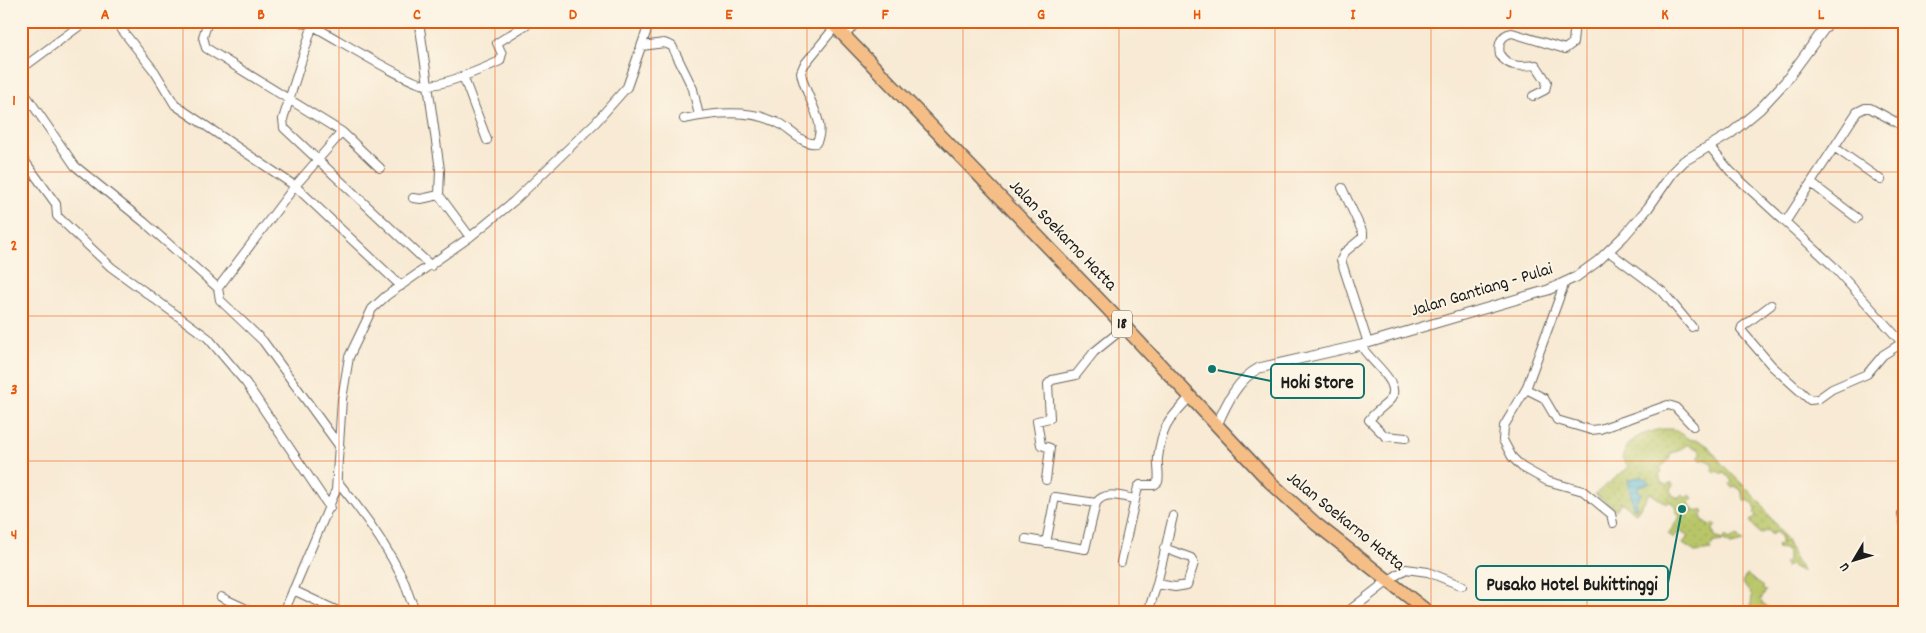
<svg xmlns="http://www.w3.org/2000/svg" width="1926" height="633" viewBox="0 0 1926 633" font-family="Dekko,sans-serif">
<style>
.grass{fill:#b8c668;stroke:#6a7142}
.garden{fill:url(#garden-dots);stroke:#6a7142}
.water{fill:url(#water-rules);stroke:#3b6b7a}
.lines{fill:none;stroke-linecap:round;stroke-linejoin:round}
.minor-casing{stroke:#69645c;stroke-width:10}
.tertiary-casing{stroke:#69645c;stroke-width:11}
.trunk-casing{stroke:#69645c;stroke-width:15}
.minor{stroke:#fff;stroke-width:8}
.tertiary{stroke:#fff;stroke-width:9}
.trunk{stroke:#f6be87;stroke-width:12}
.grid{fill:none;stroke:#e8590c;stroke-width:1;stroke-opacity:0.55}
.labels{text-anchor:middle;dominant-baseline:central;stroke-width:4;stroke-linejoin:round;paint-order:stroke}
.shield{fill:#fcf5e5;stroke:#5f5d58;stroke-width:1}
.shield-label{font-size:16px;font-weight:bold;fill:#1c1c1c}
.street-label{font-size:18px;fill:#1c1c1c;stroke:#fcf5e5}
.leader{fill:none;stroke:#0f766e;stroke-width:2}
.callout-dot{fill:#0f766e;stroke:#fcf5e5;stroke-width:2}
.callout{fill:#fcf5e5;stroke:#0f766e;stroke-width:2}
.callout-label{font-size:19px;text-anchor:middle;font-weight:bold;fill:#1c1c1c}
.neatline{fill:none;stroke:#e8590c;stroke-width:2}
.grid-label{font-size:16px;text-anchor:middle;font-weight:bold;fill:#e8590c}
</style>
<defs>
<pattern id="garden-dots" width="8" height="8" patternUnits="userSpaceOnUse" patternTransform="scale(1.25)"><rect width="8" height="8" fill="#b8c668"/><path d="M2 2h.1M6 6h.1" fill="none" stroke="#9eaa5a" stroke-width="1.8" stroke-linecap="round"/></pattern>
<pattern id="water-rules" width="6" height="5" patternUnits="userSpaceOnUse" patternTransform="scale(1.25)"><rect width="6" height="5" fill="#5abad9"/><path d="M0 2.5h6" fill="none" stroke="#4e9fba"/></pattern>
</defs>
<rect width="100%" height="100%" fill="#fcf5e5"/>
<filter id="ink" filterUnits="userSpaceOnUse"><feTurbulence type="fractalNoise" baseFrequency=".02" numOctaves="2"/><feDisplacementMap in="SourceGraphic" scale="10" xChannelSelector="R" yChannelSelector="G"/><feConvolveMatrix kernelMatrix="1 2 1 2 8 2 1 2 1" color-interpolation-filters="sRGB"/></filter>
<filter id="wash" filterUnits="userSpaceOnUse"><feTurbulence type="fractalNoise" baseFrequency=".0096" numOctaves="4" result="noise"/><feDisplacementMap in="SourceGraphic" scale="20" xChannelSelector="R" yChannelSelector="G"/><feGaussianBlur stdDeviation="1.12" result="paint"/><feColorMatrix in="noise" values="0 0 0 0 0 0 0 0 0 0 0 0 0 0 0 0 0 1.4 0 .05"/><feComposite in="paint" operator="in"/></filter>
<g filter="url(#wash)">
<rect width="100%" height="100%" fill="#f8ead4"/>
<path class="grass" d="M 1747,575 L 1764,587 L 1762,589 L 1766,591 L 1760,601 L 1774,612 L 1750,612 L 1752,596 L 1742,582 Z"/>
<path class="garden" d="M 1661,429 L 1673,429 L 1689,439 L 1700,441 L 1708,446 L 1722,464 L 1759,501 L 1783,535 L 1803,572 L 1790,565 L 1786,567 L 1784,563 L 1788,561 L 1788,552 L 1782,548 L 1779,550 L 1777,546 L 1781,544 L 1781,536 L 1775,532 L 1771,535 L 1768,530 L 1760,534 L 1750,521 L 1756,516 L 1754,512 L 1756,510 L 1753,503 L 1747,500 L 1745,502 L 1741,490 L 1735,486 L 1733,488 L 1730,484 L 1732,482 L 1729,477 L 1723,473 L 1721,475 L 1717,471 L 1714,473 L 1711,470 L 1713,468 L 1711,463 L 1704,459 L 1702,461 L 1698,457 L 1701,455 L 1699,449 L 1691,447 L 1688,444 L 1678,451 L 1671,453 L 1669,460 L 1660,468 L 1662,472 L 1659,474 L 1661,482 L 1668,485 L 1671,482 L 1674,485 L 1671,489 L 1672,495 L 1679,498 L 1683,495 L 1686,498 L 1690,495 L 1693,498 L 1689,502 L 1692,509 L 1698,512 L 1702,509 L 1704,512 L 1701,515 L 1703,522 L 1710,526 L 1714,523 L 1716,526 L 1713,529 L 1715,536 L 1722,540 L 1726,536 L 1730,540 L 1736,535 L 1743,542 L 1731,545 L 1724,541 L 1714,542 L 1710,547 L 1712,550 L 1695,552 L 1683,544 L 1688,536 L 1680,530 L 1674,538 L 1668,534 L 1680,517 L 1675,510 L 1677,507 L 1669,501 L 1667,504 L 1650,493 L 1636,513 L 1621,502 L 1616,510 L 1595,494 L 1629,467 L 1622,458 C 1630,436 1640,435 1661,429 Z"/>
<path class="water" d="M 1642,476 L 1650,483 L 1637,487 L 1641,494 L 1636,501 L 1636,508 L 1633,508 L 1628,480 Z"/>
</g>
<g filter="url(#ink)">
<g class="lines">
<g class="minor-casing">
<path id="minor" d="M 115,21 L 155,72 L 175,105 L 295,186 L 401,286
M 208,21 L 203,37 L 206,48 L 342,132 L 380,168
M 298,21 L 313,26 C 334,37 409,84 426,85 C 445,86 482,69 500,61 L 502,54 L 497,43 L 532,21
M 314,21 L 283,119 L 284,128 L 431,266
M 419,21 L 440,170 L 439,195 L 470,237
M 637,21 L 648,27
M 844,36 L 858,21
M 642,46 L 664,43 L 672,46 L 693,89 L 699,116
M 21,69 L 86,21
M 463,76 L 487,140
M 21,88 L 75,166 L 144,222 L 218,288 L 295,186 L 342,132
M 1533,96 L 1545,90 L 1547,82 L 1536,65 C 1522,66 1510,69 1500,55 C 1498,45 1500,35 1512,33 L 1565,49 L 1573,43 L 1575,21
M 684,119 C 712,113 749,109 776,122 C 788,127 803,146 816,143 C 829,123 803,94 801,72 L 804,65 L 835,27
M 1710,147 L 1730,171 L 1832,265 L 1905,346
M 1834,147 L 1881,180
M 21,156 L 56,204 L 57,216 L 111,267 L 208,338 L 246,383 L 330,508
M 1811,183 L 1857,218
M 1342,188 L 1363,233 L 1363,237 L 1345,252 L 1341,260 L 1368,343
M 413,198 L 421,199 L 439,195
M 1786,221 L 1857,112 L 1865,108 L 1870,108 L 1905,127
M 1608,251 L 1663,292 L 1692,327
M 1565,282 L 1526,389 L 1504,426 L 1503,440 L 1512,457 L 1522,467 L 1547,481 L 1583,491 L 1611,514 L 1613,523
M 218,288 L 220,300 L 263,341 L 340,447
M 1771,305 L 1742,327 L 1741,330 L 1772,366 L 1810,400 L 1818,399 L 1832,389 L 1867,374 L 1883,355 L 1902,343
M 1361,345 C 1367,360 1406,384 1389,401 C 1382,408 1375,412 1369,420 L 1385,436 L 1406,438
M 1526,389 L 1544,398 L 1557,420 L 1591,430 L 1600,429 L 1668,405 L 1675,407 L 1693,426
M 1046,480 L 1050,448 L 1041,445 L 1037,421 L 1050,418 L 1048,384 L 1052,380 L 1076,375 L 1094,352 L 1125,327
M 337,481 C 362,511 384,541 402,577 C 408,589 408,599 417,612
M 1905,500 L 1902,514 L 1905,526
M 1026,539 L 1085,549 L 1096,503 C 1105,490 1122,497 1135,499
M 1046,543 L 1055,497 L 1096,503
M 1121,562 L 1138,487 L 1140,485 L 1154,485 L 1158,482 C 1160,475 1157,466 1158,458 C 1162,425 1169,420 1190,397
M 1389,580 L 1406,569 L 1428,572 L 1462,586
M 1157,584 L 1175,587 L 1187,585 L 1194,563 L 1191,558 L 1164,548
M 293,590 L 340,612
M 221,597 L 253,612
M 284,612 L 336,490 L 342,399 L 349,357 L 372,309 L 386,296 L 470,237 L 514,201 L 596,122 L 627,87 L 650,21
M 1148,612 L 1157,584 L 1173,516"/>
</g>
<g class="tertiary-casing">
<path id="tertiary" d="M 1217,425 C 1226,404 1238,379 1259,368 L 1361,345 L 1548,290 L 1576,277 L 1598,261 L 1624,236 L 1648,208 L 1673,172 L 1684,161 L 1730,134 L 1760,109 L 1785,82 L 1830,21
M 1348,612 L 1389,580"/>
</g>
<g class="trunk-casing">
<path id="trunk" d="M 830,21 L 1109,310 L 1270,482 L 1316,524 L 1428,612"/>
</g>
<use href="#minor" class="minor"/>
<use href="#tertiary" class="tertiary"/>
<use href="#trunk" class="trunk"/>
</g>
</g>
<path class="grid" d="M 183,21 L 183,612M 339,21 L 339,612M 495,21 L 495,612M 651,21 L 651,612M 807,21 L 807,612M 963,21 L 963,612M 1119,21 L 1119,612M 1275,21 L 1275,612M 1431,21 L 1431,612M 1587,21 L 1587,612M 1743,21 L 1743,612M 21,172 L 1905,172M 21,316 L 1905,316M 21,461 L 1905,461"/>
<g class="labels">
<rect class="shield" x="1112" y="310.5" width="20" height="27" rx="4"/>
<g class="shield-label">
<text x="1122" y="324">18</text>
</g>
<g class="street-label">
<text transform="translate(1062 236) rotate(46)">Jalan Soekarno Hatta</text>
<text transform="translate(1482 291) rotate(-17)">Jalan Gantiang - Pulai</text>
<text transform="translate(1345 522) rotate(39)">Jalan Soekarno Hatta</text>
</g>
</g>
<path class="leader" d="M1212 369L1271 381M1682 509L1668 583"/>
<g class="callout-dot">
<circle cx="1212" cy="369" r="5"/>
<circle cx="1682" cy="509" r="5"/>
</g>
<g class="callout">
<rect x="1271" y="364" width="93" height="34" rx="5"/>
<rect x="1476" y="566" width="192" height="34" rx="5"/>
</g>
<g class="callout-label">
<text x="1317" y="388">Hoki Store</text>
<text x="1572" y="590">Pusako Hotel Bukittinggi</text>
</g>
<rect width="1926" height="633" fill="none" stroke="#fcf5e5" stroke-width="55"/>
<g transform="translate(1854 560) rotate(232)" stroke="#fcf5e5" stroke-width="4" paint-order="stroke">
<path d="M0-4L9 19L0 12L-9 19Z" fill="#1c1c1c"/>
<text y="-8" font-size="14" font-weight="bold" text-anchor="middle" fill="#1c1c1c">U</text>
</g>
<rect x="28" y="28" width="1870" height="578" class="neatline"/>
<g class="grid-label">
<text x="105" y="19">A</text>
<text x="261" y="19">B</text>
<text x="417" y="19">C</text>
<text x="573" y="19">D</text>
<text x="729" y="19">E</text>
<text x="885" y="19">F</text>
<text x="1041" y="19">G</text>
<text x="1197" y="19">H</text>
<text x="1353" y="19">I</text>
<text x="1509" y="19">J</text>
<text x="1665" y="19">K</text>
<text x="1821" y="19">L</text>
<text x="14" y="105">1</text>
<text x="14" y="250">2</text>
<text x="14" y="394">3</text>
<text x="14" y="539">4</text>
</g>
</svg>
